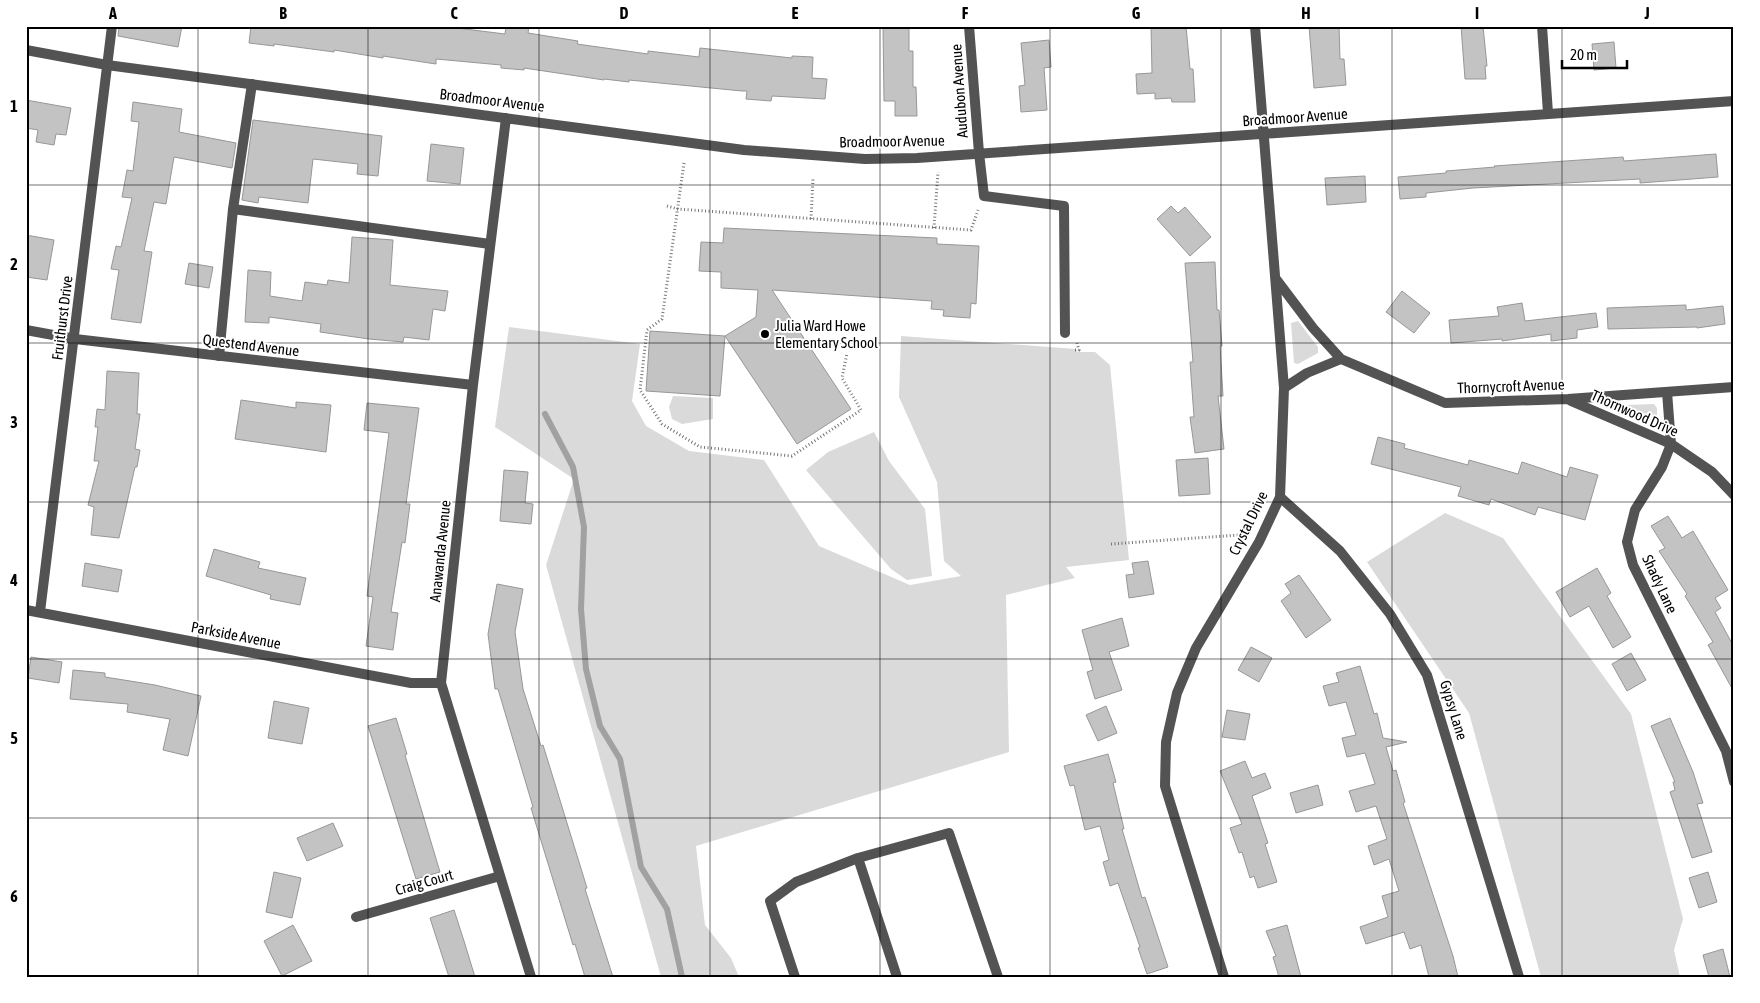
<svg xmlns="http://www.w3.org/2000/svg" width="1760" height="1003" viewBox="0 0 1760 1003" font-family="'Asap Condensed',sans-serif">
<style>
.green{fill:#dadada}
.lines{fill:none;stroke-linecap:round;stroke-linejoin:round}
.stream{stroke:#a1a1a1;stroke-width:6}
.building{fill:#c3c3c3;stroke:#979797}
.path{stroke:#757575;stroke-width:3;stroke-dasharray:1 2.5;stroke-linecap:butt}
.service{stroke:#535353;stroke-width:10}
.minor{stroke:#535353;stroke-width:10}
.grid{fill:none;stroke:#000;stroke-width:1;stroke-opacity:0.55}
.poi-dot{fill:#000;stroke:#fff;stroke-width:2}
.labels{text-anchor:middle;dominant-baseline:central;stroke-width:4;stroke-linejoin:round;paint-order:stroke}
.street-label{font-size:15px;fill:#000;stroke:#fff}
.poi-label{font-size:15px;fill:#000;stroke:#fff;text-anchor:start}
.neatline{fill:none;stroke:#000;stroke-width:2}
.grid-label{font-size:16px;text-anchor:middle;font-weight:bold;fill:#000}
</style>
<rect width="100%" height="100%" fill="#fff"/>
<path class="green" d="M 1298,321 L 1318,347 L 1318,353 L 1298,364 L 1294,363 L 1291,323 Z
M 509,327 L 640,344 L 632,401 L 646,426 L 689,451 L 764,460 L 819,546 L 910,585 L 961,576 L 944,561 L 937,482 L 899,397 L 901,336 L 1076,349 L 1077,352 L 1095,352 L 1110,365 L 1129,560 L 1066,567 L 1075,578 L 1006,595 L 1009,752 L 696,846 L 705,925 L 731,958 L 739,977 L 661,977 L 546,565 L 574,479 L 495,427 Z
M 673,396 L 713,398 L 713,419 L 682,424 L 672,419 L 669,407 Z
M 1654,404 L 1657,408 L 1657,423 L 1627,410 L 1626,405 Z
M 874,432 L 889,461 L 925,509 L 932,576 L 907,580 L 891,569 L 806,470 L 828,452 Z
M 1445,513 L 1503,538 L 1631,714 L 1683,919 L 1674,950 L 1680,977 L 1541,977 L 1469,713 L 1367,562 Z"/>
<g class="lines">
<path class="stream" d="M 545,414 L 573,467 L 584,527 L 581,609 L 586,669 L 600,726 L 620,759 L 641,867 L 667,909 L 682,977"/>
</g>
<path class="building" d="M 119,26 L 182,26 L 178,47 L 118,36 Z
M 251,26 L 441,26 L 505,34 L 506,26 L 529,26 L 528,33 L 578,41 L 577,44 L 648,54 L 648,51 L 699,57 L 700,48 L 792,58 L 792,56 L 813,57 L 812,78 L 827,79 L 825,99 L 772,96 L 771,101 L 746,99 L 747,91 L 742,91 L 629,80 L 629,82 L 604,79 L 604,80 L 524,68 L 524,70 L 501,68 L 501,65 L 436,59 L 436,64 L 383,56 L 383,58 L 334,50 L 334,52 L 274,44 L 274,46 L 249,43 Z
M 883,26 L 909,26 L 909,51 L 913,51 L 913,87 L 916,87 L 917,116 L 895,116 L 895,101 L 884,101 Z
M 1151,26 L 1186,26 L 1190,69 L 1193,69 L 1195,102 L 1172,102 L 1171,98 L 1155,99 L 1155,93 L 1137,94 L 1136,74 L 1152,73 Z
M 1309,26 L 1339,26 L 1340,59 L 1344,59 L 1346,85 L 1314,88 Z
M 1461,26 L 1483,26 L 1487,66 L 1485,66 L 1486,79 L 1465,79 Z
M 1049,40 L 1051,67 L 1044,68 L 1047,110 L 1021,112 L 1019,86 L 1025,85 L 1021,43 Z
M 1614,42 L 1616,68 L 1594,70 L 1592,44 Z
M 26,100 L 71,108 L 66,135 L 56,134 L 54,145 L 36,142 L 38,130 L 26,128 Z
M 133,102 L 182,109 L 179,132 L 236,143 L 232,168 L 174,157 L 166,204 L 154,202 L 144,251 L 152,252 L 141,323 L 111,319 L 119,270 L 111,269 L 116,246 L 121,247 L 132,198 L 122,197 L 127,170 L 133,171 L 139,122 L 131,121 Z
M 253,120 L 382,136 L 378,176 L 357,174 L 358,164 L 313,159 L 308,203 L 259,197 L 258,203 L 242,200 Z
M 431,144 L 464,148 L 460,184 L 427,181 Z
M 1716,154 L 1718,177 L 1640,183 L 1640,179 L 1473,188 L 1426,193 L 1426,197 L 1400,199 L 1398,177 L 1446,173 L 1446,171 L 1495,167 L 1494,166 L 1623,157 L 1624,161 Z
M 1365,176 L 1366,202 L 1327,205 L 1325,178 Z
M 1171,206 L 1178,213 L 1185,207 L 1211,237 L 1190,256 L 1157,219 Z
M 724,228 L 937,238 L 937,244 L 979,246 L 976,304 L 971,303 L 970,318 L 943,316 L 944,310 L 931,309 L 932,301 L 772,290 L 851,409 L 797,444 L 725,336 L 756,317 L 758,290 L 721,288 L 721,272 L 699,271 L 701,242 L 723,243 Z
M 26,235 L 54,240 L 47,280 L 26,277 Z
M 352,237 L 393,240 L 390,285 L 448,291 L 445,311 L 433,309 L 429,340 L 404,337 L 403,342 L 369,339 L 320,332 L 321,324 L 269,317 L 269,323 L 245,322 L 248,270 L 271,272 L 270,296 L 302,301 L 305,282 L 327,285 L 328,280 L 349,283 Z
M 1215,262 L 1217,310 L 1219,310 L 1222,346 L 1220,346 L 1223,396 L 1218,396 L 1224,449 L 1195,453 L 1190,417 L 1194,417 L 1190,362 L 1193,362 L 1185,263 Z
M 189,263 L 213,267 L 209,288 L 185,284 Z
M 1402,291 L 1430,313 L 1414,333 L 1386,312 Z
M 1522,303 L 1525,321 L 1596,313 L 1598,327 L 1577,330 L 1577,338 L 1551,341 L 1551,334 L 1502,341 L 1502,339 L 1451,343 L 1449,320 L 1499,316 L 1497,307 Z
M 1686,305 L 1686,310 L 1723,306 L 1725,324 L 1697,328 L 1697,327 L 1608,329 L 1607,308 Z
M 650,331 L 725,336 L 720,396 L 646,391 Z
M 107,371 L 139,373 L 137,414 L 140,414 L 135,449 L 140,450 L 137,467 L 135,467 L 119,538 L 91,535 L 94,507 L 88,505 L 99,461 L 94,461 L 98,427 L 95,427 L 97,409 L 105,410 Z
M 241,400 L 296,408 L 296,402 L 331,405 L 326,452 L 235,439 Z
M 367,403 L 419,408 L 406,504 L 410,504 L 405,543 L 402,542 L 391,612 L 398,613 L 393,650 L 366,646 L 373,597 L 367,596 L 389,433 L 364,430 Z
M 1378,437 L 1405,444 L 1404,448 L 1468,465 L 1469,460 L 1518,474 L 1522,462 L 1567,477 L 1570,467 L 1598,475 L 1585,520 L 1538,507 L 1535,515 L 1491,499 L 1489,505 L 1458,496 L 1461,487 L 1371,464 Z
M 1208,458 L 1210,494 L 1179,496 L 1176,460 Z
M 504,470 L 528,472 L 525,503 L 533,504 L 531,524 L 500,521 Z
M 1668,516 L 1682,538 L 1693,531 L 1728,590 L 1715,598 L 1721,608 L 1715,612 L 1734,647 L 1734,692 L 1708,645 L 1713,642 L 1685,596 L 1687,594 L 1659,551 L 1665,548 L 1651,526 Z
M 214,549 L 260,562 L 258,568 L 306,578 L 300,605 L 270,599 L 271,595 L 206,576 Z
M 1148,561 L 1154,594 L 1129,598 L 1126,575 L 1134,574 L 1132,563 Z
M 85,563 L 122,570 L 118,592 L 82,586 Z
M 1597,568 L 1611,593 L 1607,596 L 1631,637 L 1613,648 L 1589,606 L 1570,617 L 1556,592 Z
M 1299,575 L 1331,620 L 1306,638 L 1281,601 L 1291,593 L 1285,584 Z
M 497,584 L 523,589 L 515,632 L 523,689 L 541,746 L 543,745 L 587,888 L 585,889 L 613,977 L 585,977 L 575,944 L 573,945 L 531,808 L 533,807 L 498,689 L 495,689 L 488,634 Z
M 1122,618 L 1129,646 L 1109,652 L 1122,690 L 1095,699 L 1087,672 L 1093,670 L 1082,630 Z
M 1251,647 L 1272,658 L 1259,682 L 1238,670 Z
M 1631,653 L 1646,680 L 1627,691 L 1612,664 Z
M 31,657 L 62,662 L 59,683 L 28,678 Z
M 1360,666 L 1374,714 L 1377,713 L 1383,738 L 1407,742 L 1386,747 L 1393,771 L 1396,770 L 1405,802 L 1403,803 L 1453,956 L 1458,977 L 1429,977 L 1421,945 L 1410,949 L 1404,932 L 1366,944 L 1360,927 L 1388,917 L 1382,896 L 1399,891 L 1389,859 L 1374,865 L 1368,846 L 1387,839 L 1376,806 L 1356,812 L 1349,791 L 1375,784 L 1365,753 L 1347,757 L 1342,738 L 1356,735 L 1346,702 L 1329,706 L 1323,686 L 1339,682 L 1336,673 Z
M 73,670 L 105,673 L 105,677 L 155,685 L 201,696 L 188,756 L 163,750 L 170,719 L 127,712 L 128,704 L 70,699 Z
M 274,701 L 309,708 L 302,744 L 268,738 Z
M 1106,706 L 1117,733 L 1098,741 L 1086,715 Z
M 1227,710 L 1250,714 L 1245,740 L 1222,737 Z
M 396,718 L 407,754 L 405,755 L 440,872 L 416,879 L 368,726 Z
M 1670,718 L 1693,772 L 1703,803 L 1697,804 L 1712,852 L 1692,858 L 1670,792 L 1675,790 L 1673,782 L 1675,782 L 1651,726 Z
M 1108,754 L 1116,782 L 1113,783 L 1124,829 L 1122,829 L 1142,898 L 1145,897 L 1168,967 L 1147,974 L 1138,948 L 1140,947 L 1118,883 L 1110,886 L 1103,862 L 1109,860 L 1100,826 L 1085,830 L 1074,785 L 1070,786 L 1064,766 Z
M 1245,761 L 1252,778 L 1265,773 L 1271,788 L 1252,796 L 1268,843 L 1265,844 L 1277,882 L 1258,888 L 1254,876 L 1250,878 L 1242,852 L 1239,853 L 1230,828 L 1242,824 L 1220,771 Z
M 1318,785 L 1323,805 L 1296,813 L 1290,793 Z
M 333,823 L 343,846 L 307,861 L 297,838 Z
M 274,872 L 301,878 L 292,918 L 266,912 Z
M 1708,872 L 1717,902 L 1699,908 L 1689,878 Z
M 454,910 L 464,941 L 475,977 L 449,977 L 430,918 Z
M 293,925 L 312,961 L 282,976 L 264,941 Z
M 1287,925 L 1301,977 L 1279,977 L 1273,957 L 1276,956 L 1266,931 Z
M 1723,949 L 1730,977 L 1709,977 L 1703,955 Z"/>
<g class="lines">
<path class="path" d="M 684,163 L 662,319 L 647,330 L 640,390 L 662,424 L 700,447 L 792,456 L 861,410 L 842,378 L 847,353
M 667,206 L 678,209 L 971,230 L 978,210
M 811,219 L 813,179
M 934,228 L 938,172
M 1075,350 L 1079,350 L 1077,343
M 1111,544 L 1239,535"/>
<path class="service" d="M 979,153 L 984,196 L 1064,206 L 1065,333
M 233,209 L 490,244
M 219,356 L 233,209 L 252,84
M 858,858 L 949,833 L 998,977
M 795,977 L 770,901 L 796,882 L 858,858 L 897,977"/>
<path class="minor" d="M 969,26 L 979,153
M 1542,26 L 1548,113
M 26,50 L 107,65 L 744,150 L 865,159 L 917,158 L 1734,101
M 506,118 L 473,385 L 441,683 L 531,977
M 1276,279 L 1313,328 L 1341,359 L 1445,403 L 1568,399 L 1734,387
M 26,330 L 75,339 L 473,385
M 1284,388 L 1307,373 L 1341,359
M 1667,392 L 1671,444 L 1662,467 L 1635,510 L 1627,542 L 1633,565 L 1726,751 L 1734,782
M 1571,401 L 1671,444 L 1712,472 L 1734,495
M 1280,497 L 1340,551 L 1390,614 L 1427,675 L 1519,977
M 26,610 L 411,683 L 441,683
M 40,612 L 112,26
M 356,917 L 500,876
M 1224,977 L 1165,786 L 1166,742 L 1177,693 L 1196,648 L 1259,542 L 1280,497 L 1284,388 L 1255,26"/>
</g>
<path class="grid" d="M 198,26 L 198,977M 368,26 L 368,977M 539,26 L 539,977M 710,26 L 710,977M 880,26 L 880,977M 1050,26 L 1050,977M 1221,26 L 1221,977M 1392,26 L 1392,977M 1562,26 L 1562,977M 26,185 L 1734,185M 26,343 L 1734,343M 26,502 L 1734,502M 26,659 L 1734,659M 26,818 L 1734,818"/>
<circle class="poi-dot" cx="765" cy="334" r="5"/>
<g class="labels">
<g class="street-label">
<text transform="translate(959 91) rotate(-94)">Audubon Avenue</text>
<text transform="translate(492 100) rotate(7)">Broadmoor Avenue</text>
<text transform="translate(1295 117) rotate(-4)">Broadmoor Avenue</text>
<text transform="translate(892 141) rotate(-1)">Broadmoor Avenue</text>
<text transform="translate(62 318) rotate(-83)">Fruithurst Drive</text>
<text transform="translate(251 345) rotate(7)">Questend Avenue</text>
<text transform="translate(1511 386) rotate(-2)">Thornycroft Avenue</text>
<text transform="translate(1635 413) rotate(24)">Thornwood Drive</text>
<text transform="translate(1248 523) rotate(-64)">Crystal Drive</text>
<text transform="translate(440 551) rotate(-84)">Anawanda Avenue</text>
<text transform="translate(1660 584) rotate(65)">Shady Lane</text>
<text transform="translate(236 635) rotate(11)">Parkside Avenue</text>
<text transform="translate(1454 710) rotate(73)">Gypsy Lane</text>
<text transform="translate(424 882) rotate(-16)">Craig Court</text>
</g>
<g class="poi-label">
<text x="775" y="325">Julia Ward Howe<tspan x="775" dy="17">Elementary School</tspan></text>
</g>
</g>
<rect width="1760" height="1003" fill="none" stroke="#ffffff" stroke-width="55"/>
<path d="M1562 60v8h65v-8" fill="none" stroke="#000000" stroke-width="2.5"/>
<text x="1570" y="60" font-size="15" fill="#000000" stroke="#ffffff" stroke-width="4" paint-order="stroke">20 m</text>
<rect x="28" y="28" width="1704" height="948" class="neatline"/>
<g class="grid-label">
<text x="113" y="19">A</text>
<text x="283" y="19">B</text>
<text x="454" y="19">C</text>
<text x="624" y="19">D</text>
<text x="795" y="19">E</text>
<text x="965" y="19">F</text>
<text x="1136" y="19">G</text>
<text x="1306" y="19">H</text>
<text x="1477" y="19">I</text>
<text x="1647" y="19">J</text>
<text x="14" y="112">1</text>
<text x="14" y="270">2</text>
<text x="14" y="428">3</text>
<text x="14" y="586">4</text>
<text x="14" y="744">5</text>
<text x="14" y="902">6</text>
</g>
</svg>
